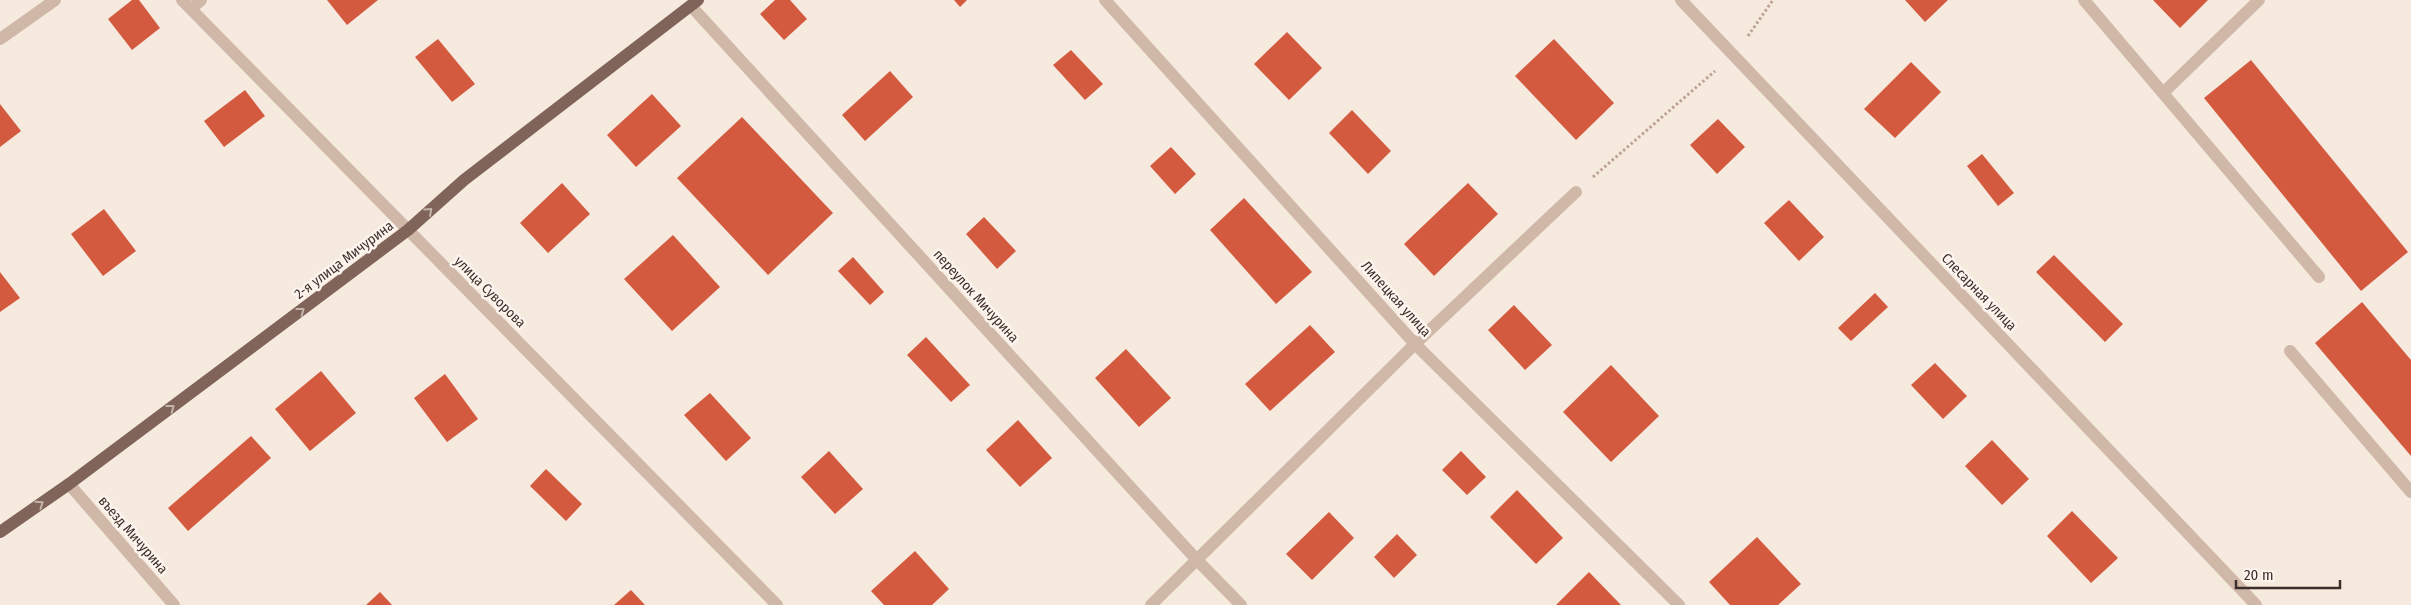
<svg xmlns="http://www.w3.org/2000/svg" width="2411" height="605" viewBox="0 0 2411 605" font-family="'Fira Sans Condensed',sans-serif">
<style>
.building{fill:#d45a3f}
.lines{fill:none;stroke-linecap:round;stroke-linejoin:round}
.path{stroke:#bca292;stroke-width:3;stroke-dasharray:2.5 2.5;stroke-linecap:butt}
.minor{stroke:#d0b8a9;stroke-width:12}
.major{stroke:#806459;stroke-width:12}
.oneway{stroke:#c4b3aa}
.labels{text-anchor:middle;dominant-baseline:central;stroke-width:5;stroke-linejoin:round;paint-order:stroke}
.street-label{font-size:14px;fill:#3c2e29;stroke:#fcf4ed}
</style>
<rect width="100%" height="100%" fill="#f6eadf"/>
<path class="building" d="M 132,0 L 139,0 L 160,28 L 132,50 L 108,19 Z
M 327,0 L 378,0 L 347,25 Z
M 775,0 L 790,0 L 807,19 L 784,40 L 760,14 Z
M 954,0 L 967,0 L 960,7 Z
M 1905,0 L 1948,0 L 1925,22 Z
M 2153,0 L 2208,0 L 2180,28 Z
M 1287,32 L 1322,68 L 1289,100 L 1254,64 Z
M 438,39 L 475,84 L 452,102 L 415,57 Z
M 1554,39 L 1614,103 L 1576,140 L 1515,76 Z
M 1071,50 L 1103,84 L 1085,100 L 1053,65 Z
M 2251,60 L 2408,252 L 2361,291 L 2204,98 Z
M 1911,62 L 1941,92 L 1895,138 L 1864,109 Z
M 890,71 L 913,97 L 865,141 L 842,115 Z
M 245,90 L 265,116 L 224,147 L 204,121 Z
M 652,94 L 681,126 L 636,167 L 607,135 Z
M 0,104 L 21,131 L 0,147 Z
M 1352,110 L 1391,151 L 1368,174 L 1329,133 Z
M 742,117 L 833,213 L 768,275 L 677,178 Z
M 1718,119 L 1745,147 L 1717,174 L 1690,145 Z
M 1171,147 L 1196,174 L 1175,194 L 1150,166 Z
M 1982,154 L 2014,193 L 1998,206 L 1967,166 Z
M 562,183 L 590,214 L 548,253 L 520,223 Z
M 1468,183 L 1498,214 L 1434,276 L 1404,244 Z
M 1244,198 L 1312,272 L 1276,304 L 1210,230 Z
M 1789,200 L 1824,237 L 1799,261 L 1764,223 Z
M 104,209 L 136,251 L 103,276 L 71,234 Z
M 984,217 L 1016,251 L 997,269 L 966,234 Z
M 673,235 L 720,287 L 672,331 L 624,279 Z
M 2054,255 L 2123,324 L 2105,342 L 2036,272 Z
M 853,257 L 884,292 L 870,305 L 838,271 Z
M 0,272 L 20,298 L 0,312 Z
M 1875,293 L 1888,307 L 1851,341 L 1838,328 Z
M 2362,302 L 2411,360 L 2411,456 L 2315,343 Z
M 1514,305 L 1552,345 L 1525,370 L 1488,330 Z
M 1310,325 L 1335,352 L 1270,411 L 1245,384 Z
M 926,337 L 970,385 L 951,402 L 907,355 Z
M 1126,349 L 1171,398 L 1139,427 L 1095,378 Z
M 1935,363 L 1967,396 L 1943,419 L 1911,385 Z
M 1611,365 L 1659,416 L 1611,462 L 1563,412 Z
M 321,371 L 356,413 L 310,451 L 275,409 Z
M 445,374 L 478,419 L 447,442 L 414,398 Z
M 710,393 L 751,438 L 726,461 L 684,415 Z
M 1018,420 L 1052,458 L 1020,487 L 986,450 Z
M 251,436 L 271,458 L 188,531 L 168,508 Z
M 1992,440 L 2029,479 L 2002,505 L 1965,466 Z
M 829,451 L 863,489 L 835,514 L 801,477 Z
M 1461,451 L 1486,477 L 1467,495 L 1442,470 Z
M 546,469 L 582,504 L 566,521 L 530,486 Z
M 1517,490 L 1563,538 L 1536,564 L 1490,517 Z
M 2072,511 L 2118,558 L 2091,583 L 2047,536 Z
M 1329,512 L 1354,538 L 1312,580 L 1286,554 Z
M 1397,534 L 1417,555 L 1394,578 L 1374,557 Z
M 1757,537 L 1801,584 L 1778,605 L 1730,605 L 1709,582 Z
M 915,551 L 949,589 L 932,605 L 884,605 L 871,591 Z
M 1589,572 L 1621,605 L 1556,605 Z
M 631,590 L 645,605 L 614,605 Z
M 380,592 L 392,605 L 366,605 Z"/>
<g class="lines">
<path class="path" d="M 1748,36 L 1773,0
M 1593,177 L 1715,71"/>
<path class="minor" d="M 182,0 L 777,605
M 1105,0 L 1415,344 L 1679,605
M 1681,0 L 2256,605
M 2084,0 L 2319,277
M 691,6 L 1196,559 L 1241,605
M 191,9 L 201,0
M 0,39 L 55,0
M 2163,93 L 2259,0
M 2290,351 L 2411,492
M 69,484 L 174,605
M 1151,605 L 1415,344 L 1576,192"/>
<path class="major" d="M 0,532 L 69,484 L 408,230 L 464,180 L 698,0"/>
</g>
<defs><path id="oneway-chevron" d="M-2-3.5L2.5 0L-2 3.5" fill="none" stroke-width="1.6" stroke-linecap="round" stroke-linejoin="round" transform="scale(1.25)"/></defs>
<g class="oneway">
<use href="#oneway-chevron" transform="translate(429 211) rotate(-42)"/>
<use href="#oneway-chevron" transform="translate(301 311) rotate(-37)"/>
<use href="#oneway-chevron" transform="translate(171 408) rotate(-37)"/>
<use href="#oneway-chevron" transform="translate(40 504) rotate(-35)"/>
</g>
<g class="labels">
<g class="street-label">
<text transform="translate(344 260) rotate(-37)">2-я улица Мичурина</text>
<text transform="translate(490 292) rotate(45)">улица Суворова</text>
<text transform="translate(1979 292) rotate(46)">Слесарная улица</text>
<text transform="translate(976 296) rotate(48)">переулок Мичурина</text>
<text transform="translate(1396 299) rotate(48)">Липецкая улица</text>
<text transform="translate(133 535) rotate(49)">въезд Мичурина</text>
</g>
</g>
<path d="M2236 580v8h104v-8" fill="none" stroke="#3c2e29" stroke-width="2.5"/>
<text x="2244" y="580" font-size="15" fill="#3c2e29" stroke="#fcf4ed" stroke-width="4" paint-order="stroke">20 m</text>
</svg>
